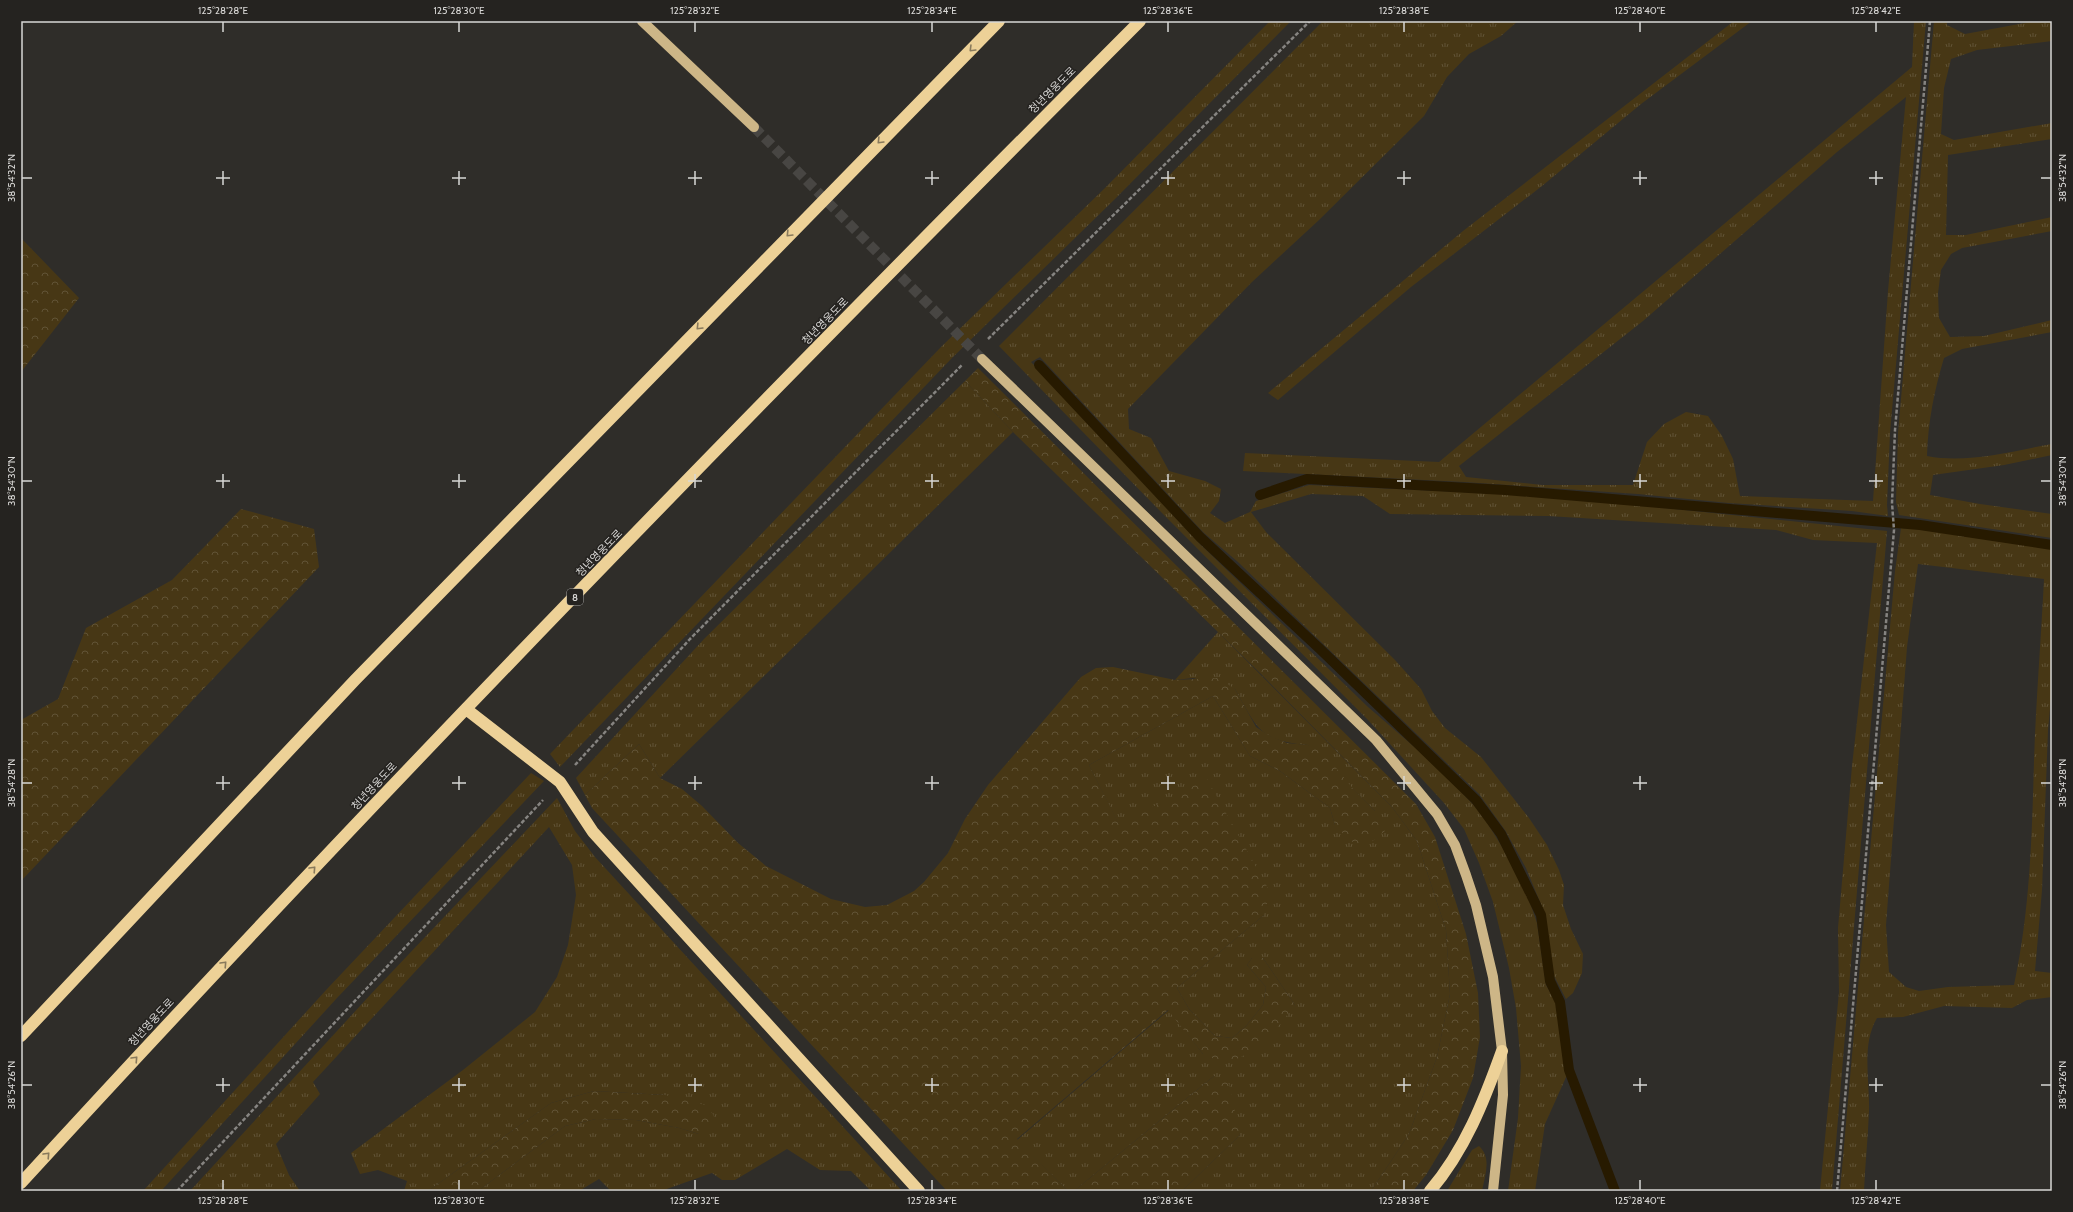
<svg xmlns="http://www.w3.org/2000/svg" width="2073" height="1212" viewBox="0 0 2073 1212" font-family="Cabin,'Noto Sans KR',sans-serif">
<style>
.grass{fill:url(#grass-tufts);fill-rule:evenodd}
.forest{fill:url(#forest-crowns)}
.lines{fill:none;stroke-linecap:round;stroke-linejoin:round}
.stream{stroke:#271a00;stroke-width:10}
.major-tunnel{stroke:#484643;stroke-width:10;stroke-dasharray:10 5;stroke-linecap:butt}
.path{stroke:#868481;stroke-width:2.5;stroke-dasharray:4 2;stroke-linecap:butt}
.major{stroke:#cdb687;stroke-width:10}
.highway{stroke:#edd197;stroke-width:12}
.oneway{stroke:#897a5c}
.ticks{fill:none;stroke:#d8d7d5;stroke-width:1.5}
.labels{text-anchor:middle;dominant-baseline:central;stroke-width:3;stroke-linejoin:round;paint-order:stroke}
.shield{fill:#252320;stroke:#a2a19f;stroke-width:1}
.shield-label{font-size:10px;font-weight:bold;fill:#d8d7d5}
.street-label{font-size:11px;fill:#d8d7d5;stroke:#252320}
.neatline{fill:none;stroke:#d8d7d5;stroke-width:1.5}
.ticks-label{font-size:10px;text-anchor:middle;fill:#d8d7d5}
</style>
<defs>
<pattern id="grass-tufts" width="24" height="20" patternUnits="userSpaceOnUse"><rect width="24" height="20" fill="#473715"/><path d="M3 7l-1-3M5 7V3M7 7l1-3M15 17l-1-3M17 17v-4M19 17l1-3" fill="none" stroke="#615336"/></pattern>
<pattern id="forest-crowns" width="20" height="18" patternUnits="userSpaceOnUse"><rect width="20" height="18" fill="#473715"/><path d="M2 6a3 3 0 1 1 6 0M12 15a3 3 0 1 1 6 0" fill="none" stroke="#615336"/></pattern>
</defs>
<rect width="100%" height="100%" fill="#2f2d29"/>
<path class="grass" d="M 1270,21 L 1291,21 L 1116,198 L 952,358 L 560,767 L 550,754 L 941,347 L 1105,188 Z
M 1323,21 L 1518,21 L 1501,36 L 1469,54 L 1447,77 L 1424,116 L 1319,220 L 1252,282 L 1128,409 L 1129,429 L 1151,438 L 1169,471 L 1205,481 L 1221,489 L 1219,501 L 1210,513 L 1225,523 L 1250,512 L 1256,501 L 1309,485 L 1505,494 L 1646,506 L 1887,531 L 1832,1191 L 1820,1191 L 1839,992 L 1838,928 L 1852,766 L 1877,543 L 1813,540 L 1776,530 L 1548,516 L 1390,514 L 1363,496 L 1311,494 L 1251,512 L 1266,532 L 1395,660 L 1421,689 L 1432,711 L 1445,728 L 1481,757 L 1529,818 L 1547,845 L 1559,870 L 1564,885 L 1563,905 L 1571,929 L 1583,954 L 1582,973 L 1573,993 L 1566,999 L 1554,976 L 1542,907 L 1526,868 L 1505,830 L 1479,794 L 1238,562 L 1203,532 L 1040,357 L 1031,362 L 1201,545 L 1368,707 L 1440,769 L 1481,813 L 1509,858 L 1528,897 L 1537,923 L 1546,985 L 1560,1009 L 1567,1075 L 1545,1124 L 1535,1191 L 1508,1191 L 1518,1118 L 1521,1066 L 1516,1008 L 1509,968 L 1493,902 L 1479,863 L 1464,829 L 1444,803 L 1368,720 L 1162,513 L 999,346 Z
M 1734,21 L 1752,21 L 1641,104 L 1542,186 L 1411,287 L 1278,400 L 1268,393 L 1463,231 Z
M 1914,21 L 1926,21 L 1890,433 L 1887,505 L 1888,516 L 1852,511 L 1729,503 L 1638,494 L 1464,482 L 1243,471 L 1245,453 L 1439,462 L 1912,67 ZM 1906,97 L 1888,291 L 1873,501 L 1740,496 L 1733,459 L 1722,436 L 1708,416 L 1686,412 L 1664,424 L 1647,442 L 1633,485 L 1542,485 L 1466,477 L 1459,466 L 1643,321 L 1837,152 Z
M 1934,21 L 1947,21 L 1947,25 L 1965,34 L 2036,21 L 2052,21 L 2052,41 L 1977,50 L 1951,59 L 1944,88 L 1941,134 L 1954,140 L 2052,123 L 2052,139 L 1948,155 L 1946,235 L 1966,235 L 2052,217 L 2052,231 L 1962,248 L 1951,254 L 1941,270 L 1938,293 L 1939,318 L 1950,337 L 1984,336 L 2052,320 L 2052,332 L 1962,349 L 1944,358 C 1934,391 1928,422 1927,456 C 1967,464 2012,451 2052,444 L 2052,455 L 2004,465 L 1933,475 L 1930,495 L 1980,504 L 2052,514 L 2052,538 L 1899,515 L 1896,502 L 1898,433 Z
M 965,381 L 1013,432 L 660,778 L 639,744 L 585,795 L 576,778 L 704,639 Z
M 1901,528 L 1921,529 L 2052,549 L 2052,687 L 2048,730 L 2042,890 L 2035,971 L 2052,973 L 2052,997 L 2027,1000 L 2012,1008 L 1944,1006 L 1903,1017 L 1877,1018 C 1861,1045 1870,1081 1869,1111 C 1868,1138 1865,1165 1864,1191 L 1840,1191 L 1876,784 L 1895,571 ZM 1918,564 L 2044,579 C 2041,640 2036,700 2034,761 C 2032,836 2030,912 2014,985 L 1948,987 L 1919,991 L 1906,987 L 1889,972 L 1886,925 L 1907,647 Z
M 1218,632 L 1392,807 L 1417,841 L 1446,930 L 1450,994 L 1437,1057 L 1409,1134 L 1371,1191 L 1182,1191 L 1240,1135 L 1214,1076 L 1074,1191 L 1068,1191 L 1017,1140 L 1169,1010 L 1203,1054 L 1295,1005 L 1263,958 L 1252,958 L 1247,965 L 1266,987 L 1263,1005 L 1246,1026 L 1232,1038 L 1215,1036 L 1189,1009 L 1177,988 L 1264,915 L 1119,825 L 1089,765 L 1213,696 L 1250,756 L 1280,771 L 1330,808 L 1335,825 L 1375,811 L 1308,745 C 1259,741 1257,728 1235,689 L 1193,678 L 1175,680 Z
M 531,773 L 544,781 L 337,998 L 161,1191 L 143,1191 L 327,989 Z
M 557,798 L 575,831 L 595,857 L 902,1191 L 871,1191 L 851,1171 L 820,1170 L 787,1149 L 735,1180 L 722,1180 L 712,1173 L 661,1191 L 611,1191 L 599,1179 L 579,1191 L 478,1191 L 565,1126 L 596,1119 L 636,1120 L 679,1128 L 699,1134 L 665,1095 L 594,1091 L 551,1103 L 428,1191 L 404,1191 L 407,1181 L 378,1170 L 360,1174 L 351,1153 L 463,1070 L 535,1012 L 557,977 L 568,945 L 576,895 L 572,865 L 549,827 L 313,1082 L 320,1094 L 276,1144 L 289,1175 L 300,1191 L 190,1191 L 371,994 Z
M 1479,1146 C 1492,1158 1485,1175 1482,1191 L 1447,1191 L 1472,1150 Z"/>
<path class="forest" d="M 21,238 L 79,298 L 21,372 Z
M 978,368 L 1416,804 L 1435,837 L 1466,934 L 1478,993 L 1480,1037 L 1473,1078 L 1453,1130 L 1426,1175 L 1413,1191 L 1371,1191 L 1409,1134 L 1437,1057 L 1450,994 L 1446,930 L 1417,841 L 1392,807 L 1261,674 L 1013,432 L 965,381 Z
M 241,509 L 314,529 L 319,567 L 21,881 L 21,720 L 58,699 L 86,628 L 172,580 Z
M 1113,667 L 1175,680 L 1218,678 L 1235,689 L 1256,727 L 1270,736 L 1287,743 L 1308,745 L 1323,752 L 1354,790 L 1375,811 L 1385,831 L 1366,846 L 1350,841 L 1335,825 L 1330,808 L 1280,771 L 1250,756 L 1213,696 L 1089,765 L 1119,824 L 1207,779 L 1270,892 L 1264,915 L 1177,988 L 1189,1009 L 1215,1036 L 1232,1038 L 1246,1026 L 1263,1005 L 1266,987 L 1247,965 L 1252,958 L 1263,958 L 1295,1005 L 1262,1047 L 1226,1064 L 1203,1054 L 1168,1010 L 1017,1139 L 1068,1191 L 947,1191 L 592,808 L 585,795 L 639,744 L 660,778 L 682,789 L 702,806 L 738,843 L 766,866 L 831,899 L 865,907 L 887,905 L 914,891 L 924,882 L 948,853 L 965,819 L 988,785 L 1081,677 L 1096,668 Z
M 1214,1076 L 1229,1084 L 1240,1135 L 1182,1191 L 1074,1191 Z
M 594,1091 L 665,1095 L 709,1106 L 714,1117 L 713,1124 L 707,1131 L 699,1134 L 679,1128 L 636,1120 L 596,1119 L 565,1126 L 478,1191 L 428,1191 L 551,1103 Z"/>
<g class="lines">
<path class="stream" d="M 1039,365 L 1200,537 L 1320,649 L 1476,800 L 1501,834 L 1541,915 L 1550,981 L 1560,1002 L 1569,1070 L 1615,1191
M 1260,495 L 1307,479 L 1505,490 L 1920,525 L 2052,545"/>
<path class="major-tunnel" d="M 754,127 L 982,359"/>
<path class="path" d="M 988,339 L 1310,21
M 575,765 L 690,639 L 962,365
M 177,1191 L 543,800
M 1837,1191 L 1894,530 L 1892,503 L 1895,430 L 1930,21"/>
<path class="major" d="M 642,21 L 754,127
M 982,359 L 1376,740 L 1437,814 L 1455,845 L 1466,875 L 1476,905 L 1493,977 L 1502,1051 L 1503,1095 L 1493,1191"/>
<path class="highway" d="M 466,709 L 560,782 L 593,832 L 919,1191
M 21,1036 L 355,680 L 999,21
M 21,1183 C 384,787 760,402 1140,21
M 1430,1191 C 1465,1150 1484,1101 1502,1051"/>
</g>
<defs><path id="oneway-chevron" d="M-2-3.5L2.5 0L-2 3.5" fill="none" stroke-width="1.6" stroke-linecap="round" stroke-linejoin="round"/></defs>
<g class="oneway">
<use href="#oneway-chevron" transform="translate(972 49) rotate(135)"/>
<use href="#oneway-chevron" transform="translate(880 141) rotate(134)"/>
<use href="#oneway-chevron" transform="translate(789 234) rotate(134)"/>
<use href="#oneway-chevron" transform="translate(699 327) rotate(134)"/>
<use href="#oneway-chevron" transform="translate(313 869) rotate(-47)"/>
<use href="#oneway-chevron" transform="translate(224 964) rotate(-47)"/>
<use href="#oneway-chevron" transform="translate(135 1059) rotate(-47)"/>
<use href="#oneway-chevron" transform="translate(47 1155) rotate(-47)"/>
</g>
<path class="ticks" d="M 223,22 L 223,32M 459,22 L 459,32M 695,22 L 695,32M 932,22 L 932,32M 1168,22 L 1168,32M 1404,22 L 1404,32M 1640,22 L 1640,32M 1876,22 L 1876,32M 223,171 L 223,185M 459,171 L 459,185M 695,171 L 695,185M 932,171 L 932,185M 1168,171 L 1168,185M 1404,171 L 1404,185M 1640,171 L 1640,185M 1876,171 L 1876,185M 22,178 L 32,178M 216,178 L 230,178M 452,178 L 466,178M 688,178 L 702,178M 925,178 L 939,178M 1161,178 L 1175,178M 1397,178 L 1411,178M 1633,178 L 1647,178M 1869,178 L 1883,178M 2041,178 L 2051,178M 223,474 L 223,488M 459,474 L 459,488M 695,474 L 695,488M 932,474 L 932,488M 1168,474 L 1168,488M 1404,474 L 1404,488M 1640,474 L 1640,488M 1876,474 L 1876,488M 22,481 L 32,481M 216,481 L 230,481M 452,481 L 466,481M 688,481 L 702,481M 925,481 L 939,481M 1161,481 L 1175,481M 1397,481 L 1411,481M 1633,481 L 1647,481M 1869,481 L 1883,481M 2041,481 L 2051,481M 223,776 L 223,790M 459,776 L 459,790M 695,776 L 695,790M 932,776 L 932,790M 1168,776 L 1168,790M 1404,776 L 1404,790M 1640,776 L 1640,790M 1876,776 L 1876,790M 22,783 L 32,783M 216,783 L 230,783M 452,783 L 466,783M 688,783 L 702,783M 925,783 L 939,783M 1161,783 L 1175,783M 1397,783 L 1411,783M 1633,783 L 1647,783M 1869,783 L 1883,783M 2041,783 L 2051,783M 223,1078 L 223,1092M 459,1078 L 459,1092M 695,1078 L 695,1092M 932,1078 L 932,1092M 1168,1078 L 1168,1092M 1404,1078 L 1404,1092M 1640,1078 L 1640,1092M 1876,1078 L 1876,1092M 22,1085 L 32,1085M 216,1085 L 230,1085M 452,1085 L 466,1085M 688,1085 L 702,1085M 925,1085 L 939,1085M 1161,1085 L 1175,1085M 1397,1085 L 1411,1085M 1633,1085 L 1647,1085M 1869,1085 L 1883,1085M 2041,1085 L 2051,1085M 223,1180 L 223,1190M 459,1180 L 459,1190M 695,1180 L 695,1190M 932,1180 L 932,1190M 1168,1180 L 1168,1190M 1404,1180 L 1404,1190M 1640,1180 L 1640,1190M 1876,1180 L 1876,1190"/>
<g class="labels">
<rect class="shield" x="567" y="589" width="16" height="16" rx="3"/>
<g class="shield-label">
<text x="575" y="597">8</text>
</g>
<g class="street-label">
<text transform="translate(1052 90) rotate(-45)">청년영웅도로</text>
<text transform="translate(825 321) rotate(-46)">청년영웅도로</text>
<text transform="translate(599 553) rotate(-46)">청년영웅도로</text>
<text transform="translate(374 786) rotate(-47)">청년영웅도로</text>
<text transform="translate(151 1022) rotate(-47)">청년영웅도로</text>
</g>
</g>
<rect width="2073" height="1212" fill="none" stroke="#252320" stroke-width="44"/>
<rect x="22" y="22" width="2029" height="1168" class="neatline"/>
<g class="ticks-label">
<text x="223" y="14">125°28'28"E</text>
<text x="459" y="14">125°28'30"E</text>
<text x="695" y="14">125°28'32"E</text>
<text x="932" y="14">125°28'34"E</text>
<text x="1168" y="14">125°28'36"E</text>
<text x="1404" y="14">125°28'38"E</text>
<text x="1640" y="14">125°28'40"E</text>
<text x="1876" y="14">125°28'42"E</text>
<text transform="translate(11 178) rotate(-90)" y="4">38°54'32"N</text>
<text transform="translate(2062 178) rotate(-90)" y="4">38°54'32"N</text>
<text transform="translate(11 481) rotate(-90)" y="4">38°54'30"N</text>
<text transform="translate(2062 481) rotate(-90)" y="4">38°54'30"N</text>
<text transform="translate(11 783) rotate(-90)" y="4">38°54'28"N</text>
<text transform="translate(2062 783) rotate(-90)" y="4">38°54'28"N</text>
<text transform="translate(11 1085) rotate(-90)" y="4">38°54'26"N</text>
<text transform="translate(2062 1085) rotate(-90)" y="4">38°54'26"N</text>
<text x="223" y="1204">125°28'28"E</text>
<text x="459" y="1204">125°28'30"E</text>
<text x="695" y="1204">125°28'32"E</text>
<text x="932" y="1204">125°28'34"E</text>
<text x="1168" y="1204">125°28'36"E</text>
<text x="1404" y="1204">125°28'38"E</text>
<text x="1640" y="1204">125°28'40"E</text>
<text x="1876" y="1204">125°28'42"E</text>
</g>
</svg>
